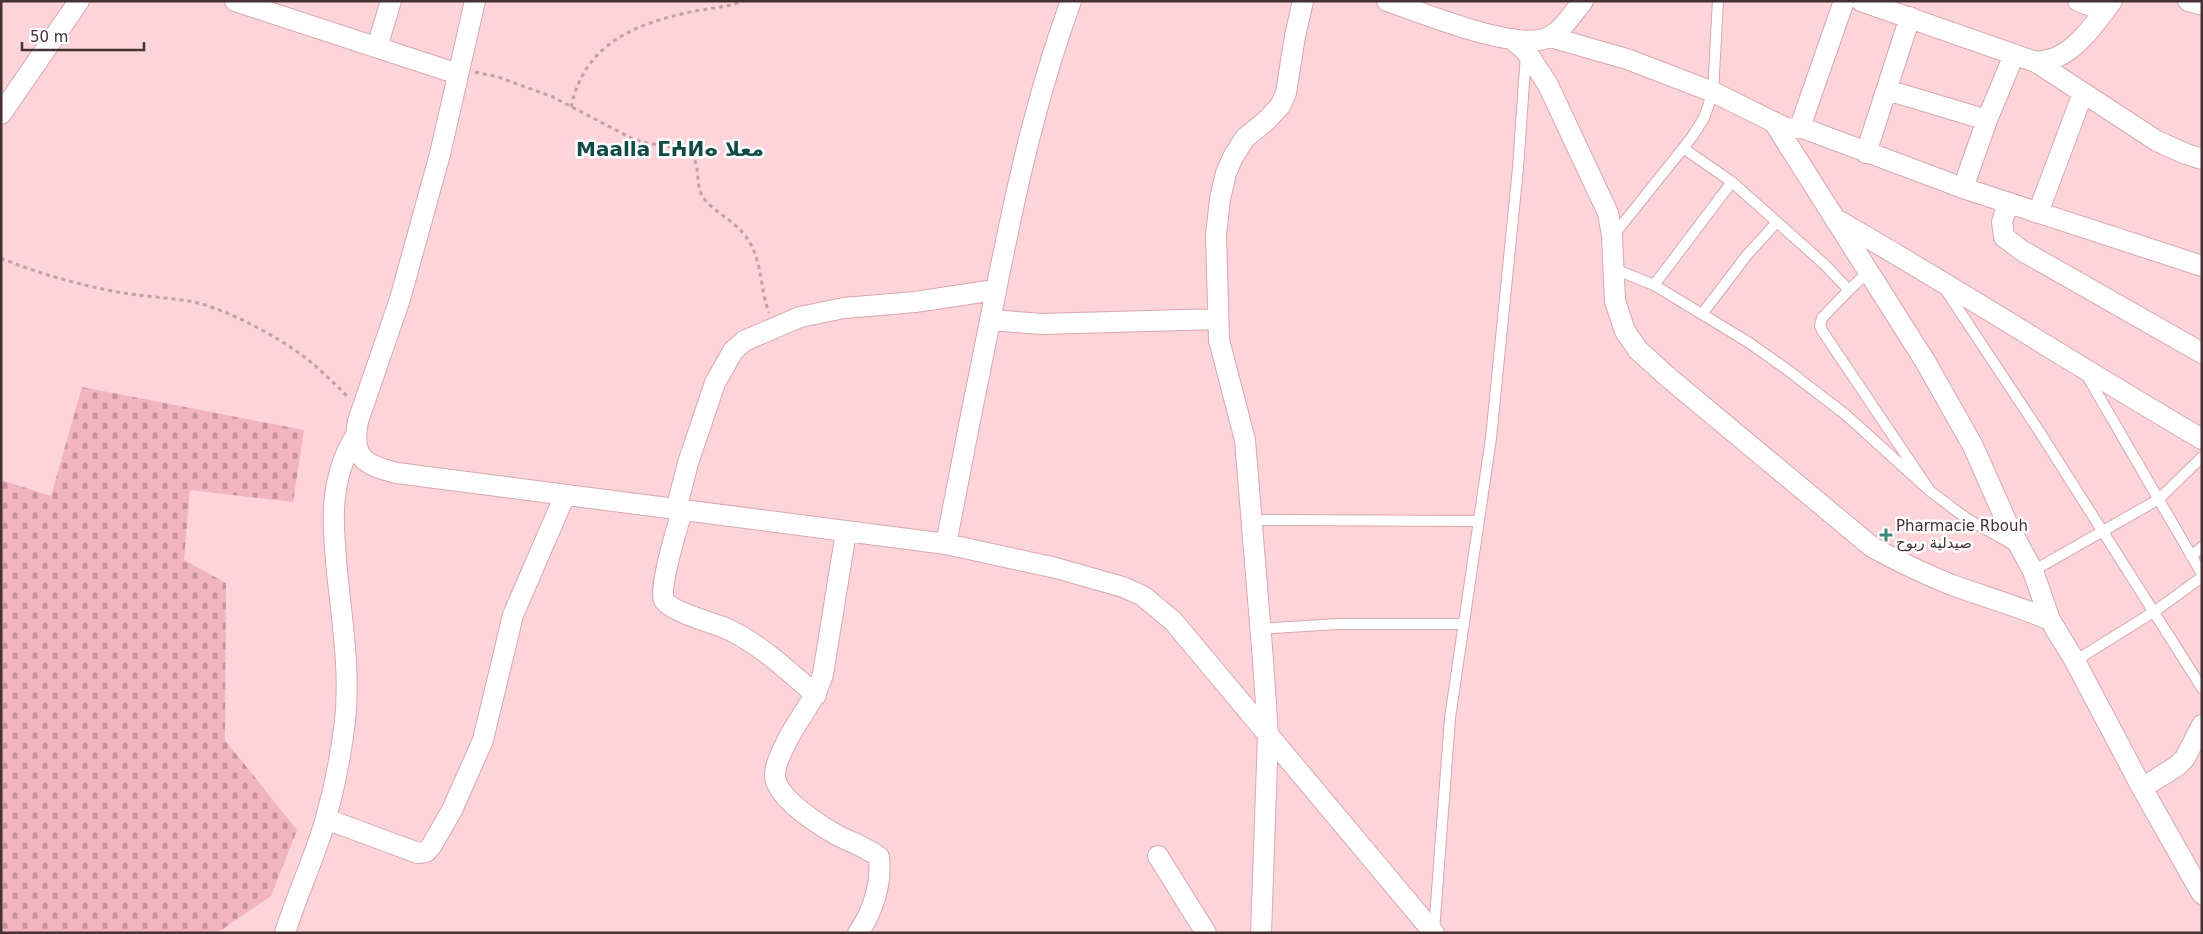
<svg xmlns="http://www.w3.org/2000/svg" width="2203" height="934" viewBox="0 0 2203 934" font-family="'DejaVu Sans',Cairo,'Noto Sans Tifinagh',sans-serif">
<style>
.cemetery{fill:url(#cemetery-stones)}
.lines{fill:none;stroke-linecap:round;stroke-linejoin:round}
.lane-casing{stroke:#d7a8af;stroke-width:12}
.street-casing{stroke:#d7a8af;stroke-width:22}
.path{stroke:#c2a1a6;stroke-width:3;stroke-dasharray:4 4;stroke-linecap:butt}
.lane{stroke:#fff;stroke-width:10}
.street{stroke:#fff;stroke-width:20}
.poi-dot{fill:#408781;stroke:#fff;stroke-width:2}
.labels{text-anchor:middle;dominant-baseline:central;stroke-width:5;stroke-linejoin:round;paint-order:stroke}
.poi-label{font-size:15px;fill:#443134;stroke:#fff;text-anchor:start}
.district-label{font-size:20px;font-weight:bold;fill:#0e4c47;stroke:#fff}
</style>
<defs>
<pattern id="cemetery-stones" width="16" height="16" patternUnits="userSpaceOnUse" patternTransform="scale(1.25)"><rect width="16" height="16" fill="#f2b4be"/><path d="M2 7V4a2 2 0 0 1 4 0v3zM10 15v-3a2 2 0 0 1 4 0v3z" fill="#c6939b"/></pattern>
</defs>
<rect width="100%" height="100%" fill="#fcd4da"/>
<path class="cemetery" d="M 82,387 L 304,430 L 293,502 L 190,490 L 184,560 L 226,583 L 225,740 L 297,830 L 271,896 L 217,933 L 1,933 L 1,480 L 51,496 Z"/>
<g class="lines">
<g class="lane-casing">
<path id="lane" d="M 1683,148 L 1732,182 L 1824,264 L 1849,290 L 1868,272
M 1613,236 L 1692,137 L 1704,118 L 1713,92 L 1718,1
M 1612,268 L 1654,285 L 1748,342 L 1789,371 L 1846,415 L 1930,491
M 1654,285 L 1732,182
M 1945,289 L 2039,431 L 2202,688
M 1849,290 L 1822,318 L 1820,326 L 1823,332 L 1930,491 L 1966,518 L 2017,547
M 1702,314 L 1747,255 L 1776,223
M 2086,374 L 2202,574
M 1250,520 L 1479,521
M 2191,556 L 2202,547
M 2033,571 L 2159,499 L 2202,457
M 1260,629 L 1337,624 L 1464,624
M 2075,661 L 2155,611 L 2202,577
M 1434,931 L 1450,718 L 1491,438 L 1518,168 L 1526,54"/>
</g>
<g class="street-casing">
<path id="street" d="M 235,1 L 458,74
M 475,1 L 440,154 L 400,299 L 358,421 C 351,458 364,465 397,473 L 946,544 L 1056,568 L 1123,587 L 1143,596 L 1173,621 L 1434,933
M 1387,1 C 1421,12 1518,53 1549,37 C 1563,30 1573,13 1583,1
M 1861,1 L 2036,62 L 2157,141 L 2186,154 L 2202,159
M 2078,1 L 2105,11
M 2188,1 L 2202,5
M 1550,37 L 1627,59 L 1713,92 L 1788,129 L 1800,127 L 1963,188 L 2202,266
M 1514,41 L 1526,51 L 1548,85 L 1608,213 L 1612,236 L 1615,301 L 1625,331 L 1638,350 L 1669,378 L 1872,547 C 1898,561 1924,574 1952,585 C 1985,597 2018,606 2050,620
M 377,47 L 391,1
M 2036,62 C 2042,61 2049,60 2055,58 C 2079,48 2097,21 2112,1
M 1887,90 L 1987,120
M 1,114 L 79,1
M 1775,124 L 1925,361 L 1973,446 L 2008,525 L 2033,571 L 2050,620 L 2075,661 L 2142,788 L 2202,894
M 1800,127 L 1844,1
M 1866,153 L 1910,17
M 1963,188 L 1987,120 L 2014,55
M 2008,203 L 2002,222 L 2004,237 L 2021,250 L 2202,353
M 2038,213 L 2083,93
M 1839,221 C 1961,291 2080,368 2202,439
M 990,320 L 1042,324 L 1218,319
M 676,510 L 688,463 L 715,383 L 733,351 L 744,341 L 800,317 L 844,308 L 915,302 L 995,290
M 682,511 C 678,525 658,590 664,600 C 669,610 711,623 723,627 C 758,642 787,670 816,695
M 846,532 L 823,674 C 816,699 799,717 787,741 C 782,751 776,762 775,773 C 773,796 818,824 835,834 C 850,842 866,847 879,857 C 882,883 873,912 858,933
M 946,544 C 960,470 975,395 990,321 C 1011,213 1033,105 1071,1
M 2142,788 L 2177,766 L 2185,758 L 2202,725
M 326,819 L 418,853 L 426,852 L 432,845 L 452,810 L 483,740 L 513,615 L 565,495
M 1158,856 L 1206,933
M 285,933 C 297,894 315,857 326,818 C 335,786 341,754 345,721 C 350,675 343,627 338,581 C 333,529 327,483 355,437
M 1261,933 L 1268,735 L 1263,660 L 1245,440 L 1219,340 L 1216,235 L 1220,199 L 1226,173 L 1233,157 L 1245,138 L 1266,121 L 1280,106 L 1286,93 L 1295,36 L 1303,1"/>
</g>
<path class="path" d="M 475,72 L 498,77 L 553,97 L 631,138 L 646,143 L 684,149 C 706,162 691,182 705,200 C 715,212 732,220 743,233 C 763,256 759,286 769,313
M 571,107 C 585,42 637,23 695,11 C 712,8 728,7 744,1
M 1,258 C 38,274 90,288 130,294 C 151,297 173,298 194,302 C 226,309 277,336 303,356 C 319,368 334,383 348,397"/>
<use href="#lane" class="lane"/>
<use href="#street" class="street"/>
</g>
<path class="poi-dot" d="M1883.5 527.5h5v5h5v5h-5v5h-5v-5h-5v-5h5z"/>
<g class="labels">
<g class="poi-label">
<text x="1896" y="526">Pharmacie Rbouh<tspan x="1896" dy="17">صيدلية ربوح</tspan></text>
</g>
<g class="district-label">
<text x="670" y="149">Maalla ⵎⵄⵍⴰ معلا</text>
</g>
</g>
<rect width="2203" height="934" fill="none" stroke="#443134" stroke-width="5"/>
<path d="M22 42v8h122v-8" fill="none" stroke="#443134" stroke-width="2.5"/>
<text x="30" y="42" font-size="15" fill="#443134" stroke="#ffffff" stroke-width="4" paint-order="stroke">50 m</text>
</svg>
